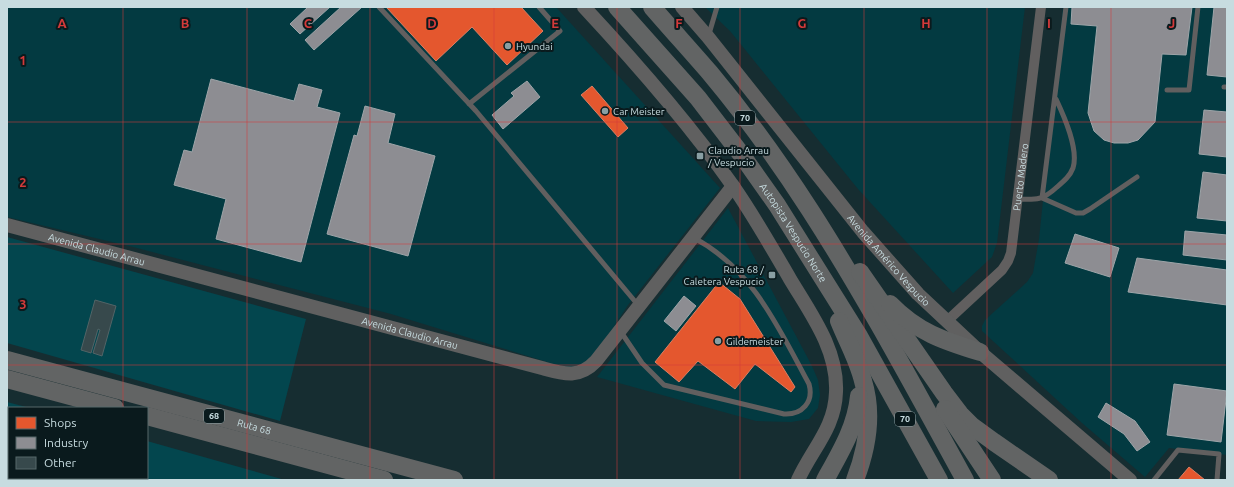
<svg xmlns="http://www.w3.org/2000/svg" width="1234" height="487" viewBox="0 0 1234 487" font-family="Ubuntu,sans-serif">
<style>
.built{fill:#033a41}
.green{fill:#03464e}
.shops{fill:#e4572e;stroke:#db7f63}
.industry{fill:#8d8d92;stroke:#9ea5a9}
.building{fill:#37494c;stroke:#526467}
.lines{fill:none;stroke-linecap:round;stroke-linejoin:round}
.lane{stroke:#615f5f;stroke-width:5}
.street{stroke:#615f5f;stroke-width:10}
.secondary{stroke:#606060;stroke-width:14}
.highway{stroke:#626464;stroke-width:18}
.grid{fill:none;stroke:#d43a3a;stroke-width:1;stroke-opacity:0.55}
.poi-dot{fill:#899fa3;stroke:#0a1a1d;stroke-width:1.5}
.labels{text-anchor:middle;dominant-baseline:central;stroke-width:4;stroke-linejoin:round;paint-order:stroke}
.shield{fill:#0a1a1d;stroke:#8ea2a6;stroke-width:1}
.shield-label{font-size:9px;font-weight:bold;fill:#c7dce0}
.poi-label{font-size:10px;fill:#c7dce0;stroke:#0a1a1d;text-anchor:start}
.street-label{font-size:10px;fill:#c7dce0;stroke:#0a1a1d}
.grid-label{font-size:13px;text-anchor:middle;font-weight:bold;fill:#d43a3a;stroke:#0a1a1d;stroke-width:4;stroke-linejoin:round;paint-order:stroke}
</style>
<rect width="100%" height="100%" fill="#162d31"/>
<path class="built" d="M 7,7 L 556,7 L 720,188 L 628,305 L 590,363 L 570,369 L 391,314 L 133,247 L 7,217 Z
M 705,7 L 1025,7 L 997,243 L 992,257 L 953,293 L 858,189 L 730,31 Z
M 1063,7 L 1227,7 L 1227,455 L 1169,448 L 1145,477 L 1082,423 L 982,331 L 982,326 L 985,320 L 1027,282 L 1033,273 L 1039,239 Z
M 728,208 L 812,366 L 818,380 L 820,395 L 818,408 L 809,419 L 791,422 L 756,421 L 597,377 Z"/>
<path class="green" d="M 7,237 L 306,319 L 280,421 L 7,343 Z
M 7,402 L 30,408 L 9,408 L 9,478 L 147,478 L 147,441 L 285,480 L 7,480 Z"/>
<path class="shops" d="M 386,7 L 521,7 L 543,31 L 507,65 L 472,27 L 436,61 Z
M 592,86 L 628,128 L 618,137 L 581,95 Z
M 719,282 L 740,299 L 795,387 L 791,392 L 755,364 L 735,389 L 698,361 L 679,382 L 655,362 Z
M 1189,467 L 1205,480 L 1178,480 Z"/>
<path class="industry" d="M 308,7 L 330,7 L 300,34 L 290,24 Z
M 341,7 L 362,7 L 314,50 L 305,40 Z
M 1072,7 L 1192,7 L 1186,55 L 1162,54 L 1155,122 L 1138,140 L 1128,143 L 1114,143 L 1104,140 L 1094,131 L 1088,113 L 1097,26 L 1071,24 Z
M 1214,7 L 1227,7 L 1227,77 L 1207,75 Z
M 211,79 L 294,101 L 299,84 L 322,90 L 317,107 L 340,113 L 301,262 L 216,239 L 226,199 L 174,185 L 184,150 L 192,152 Z
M 527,81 L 540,97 L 503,129 L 492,115 L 514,96 L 511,93 Z
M 365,106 L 395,114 L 388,143 L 435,156 L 408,256 L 327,234 L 354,135 L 357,136 Z
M 1204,110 L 1227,112 L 1227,157 L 1199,154 Z
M 1203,172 L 1227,175 L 1227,221 L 1197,218 Z
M 1185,231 L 1227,235 L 1227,260 L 1183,255 Z
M 1075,234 L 1119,248 L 1110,277 L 1065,263 Z
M 1137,258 L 1227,270 L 1227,305 L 1128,292 Z
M 684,296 L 696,306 L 676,331 L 664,321 Z
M 1174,384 L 1227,391 L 1221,442 L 1167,435 Z
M 1106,403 L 1135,421 L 1150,442 L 1137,451 L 1124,434 L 1098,417 Z"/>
<path class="building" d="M 95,300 L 116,306 L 102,356 L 93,353 L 100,330 L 98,329 L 91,353 L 81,350 Z"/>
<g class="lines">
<path class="lane" d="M 379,7 L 476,111 L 638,305
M 1066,7 L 1042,198 L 1076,213 L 1083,213 L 1090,209 L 1137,177
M 709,34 L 717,7
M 1224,87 L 1227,87
M 1167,90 L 1189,90 L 1198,7
M 469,104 L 560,31 L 539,7
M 1018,199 C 1037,200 1043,200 1057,187 C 1064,181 1070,176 1073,168 C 1079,149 1064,116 1056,99
M 621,332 L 642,363 L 664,385 L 784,414 C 802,415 814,402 809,384 C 779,329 753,269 694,238
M 1154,480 L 1178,450 L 1219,454 L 1217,480"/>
<path class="street" id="s1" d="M 947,321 L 1002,270 L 1008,261 L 1011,253 L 1041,7"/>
<g class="secondary">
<path d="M 584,7 C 637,64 688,122 733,186 C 754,216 772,248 790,279 C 811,314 838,350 836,392 C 835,428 812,449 798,480"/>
<path id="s2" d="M 682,7 L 708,37 L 863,232 L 918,294 L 980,352 L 1130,480"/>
<path id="s3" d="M 7,225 L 542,368 C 564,374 579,379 596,361 L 733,186"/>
</g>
<g class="highway">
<path id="s4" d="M 617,7 L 698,98 L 741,154 L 777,205 L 859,336 L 939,480"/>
<path d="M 652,7 C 671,29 691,51 710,73 C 746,116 779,162 810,210 C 866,297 915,389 965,480"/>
<path d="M 860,272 L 944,393 L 960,414 L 972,426 L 994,442 L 1049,480"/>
<path d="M 890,304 C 917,332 944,341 980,352"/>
<path d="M 839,321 C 847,341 858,360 863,381 C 873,413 867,449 855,480"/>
<path id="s5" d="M 7,360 L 454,480"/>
<path d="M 7,379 L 115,408"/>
<path d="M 945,409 L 992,480"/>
<path d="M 147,416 L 384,480"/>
<path d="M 825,480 C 840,453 856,427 859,396"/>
</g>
</g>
<path class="grid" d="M 123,7 L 123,408M 247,7 L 247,480M 370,7 L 370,480M 494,7 L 494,480M 617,7 L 617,480M 740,7 L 740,480M 864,7 L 864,480M 987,7 L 987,480M 1111,7 L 1111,480M 7,122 L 1227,122M 7,244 L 1227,244M 7,365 L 1227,365M 123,478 L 123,480"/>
<g class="poi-dot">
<circle cx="508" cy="46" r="4"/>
<circle cx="605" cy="111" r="4"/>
<rect x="696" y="152" width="8" height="8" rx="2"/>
<rect x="768" y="271" width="8" height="8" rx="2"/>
<circle cx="718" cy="341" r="4"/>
</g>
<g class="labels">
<g class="shield">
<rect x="735" y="111" width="20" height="14" rx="3"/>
<rect x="204" y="409" width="20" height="14" rx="3"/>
<rect x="895" y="412" width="20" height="14" rx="3"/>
</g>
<g class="shield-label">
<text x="745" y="118">70</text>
<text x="214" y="416">68</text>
<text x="905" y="419">70</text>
</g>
<g class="poi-label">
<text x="516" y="46">Hyundai</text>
<text x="613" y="111">Car Meister</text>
<text x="708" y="150">Claudio Arrau<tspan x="708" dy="12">/ Vespucio</tspan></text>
<text x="764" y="269" text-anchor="end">Ruta 68 /<tspan x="764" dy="12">Caletera Vespucio</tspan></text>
<text x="726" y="341">Gildemeister</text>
</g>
<g class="street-label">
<text stroke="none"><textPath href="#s1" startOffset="171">Puerto Madero</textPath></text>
<text stroke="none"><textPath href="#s4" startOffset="287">Autopista Vespucio Norte</textPath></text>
<text stroke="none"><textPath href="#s3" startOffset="93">Avenida Claudio Arrau</textPath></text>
<text stroke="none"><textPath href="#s2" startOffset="327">Avenida Américo Vespucio</textPath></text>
<text stroke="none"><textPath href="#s3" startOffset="417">Avenida Claudio Arrau</textPath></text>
<text stroke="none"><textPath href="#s5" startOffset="256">Ruta 68</textPath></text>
</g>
</g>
<g class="grid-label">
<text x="62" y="28">A</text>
<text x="185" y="28">B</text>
<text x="308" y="28">C</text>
<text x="432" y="28">D</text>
<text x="555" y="28">E</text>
<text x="679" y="28">F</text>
<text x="802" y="28">G</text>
<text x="926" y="28">H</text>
<text x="1049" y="28">I</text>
<text x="1172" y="28">J</text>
<text x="23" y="65">1</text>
<text x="23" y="187">2</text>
<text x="23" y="309">3</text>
</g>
<rect width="1234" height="487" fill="none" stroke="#c7dce0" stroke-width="16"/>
<rect x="8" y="407" width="140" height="72" fill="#0a1a1d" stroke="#56686b"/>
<rect x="16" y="417" width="20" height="12" fill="#e4572e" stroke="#56686b"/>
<text x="44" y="427" font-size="12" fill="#c7dce0">Shops</text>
<rect x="16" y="437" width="20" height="12" fill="#8d8d92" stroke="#56686b"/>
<text x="44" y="447" font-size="12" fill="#c7dce0">Industry</text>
<rect x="16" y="457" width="20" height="12" fill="#37494c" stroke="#56686b"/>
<text x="44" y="467" font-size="12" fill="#c7dce0">Other</text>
</svg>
